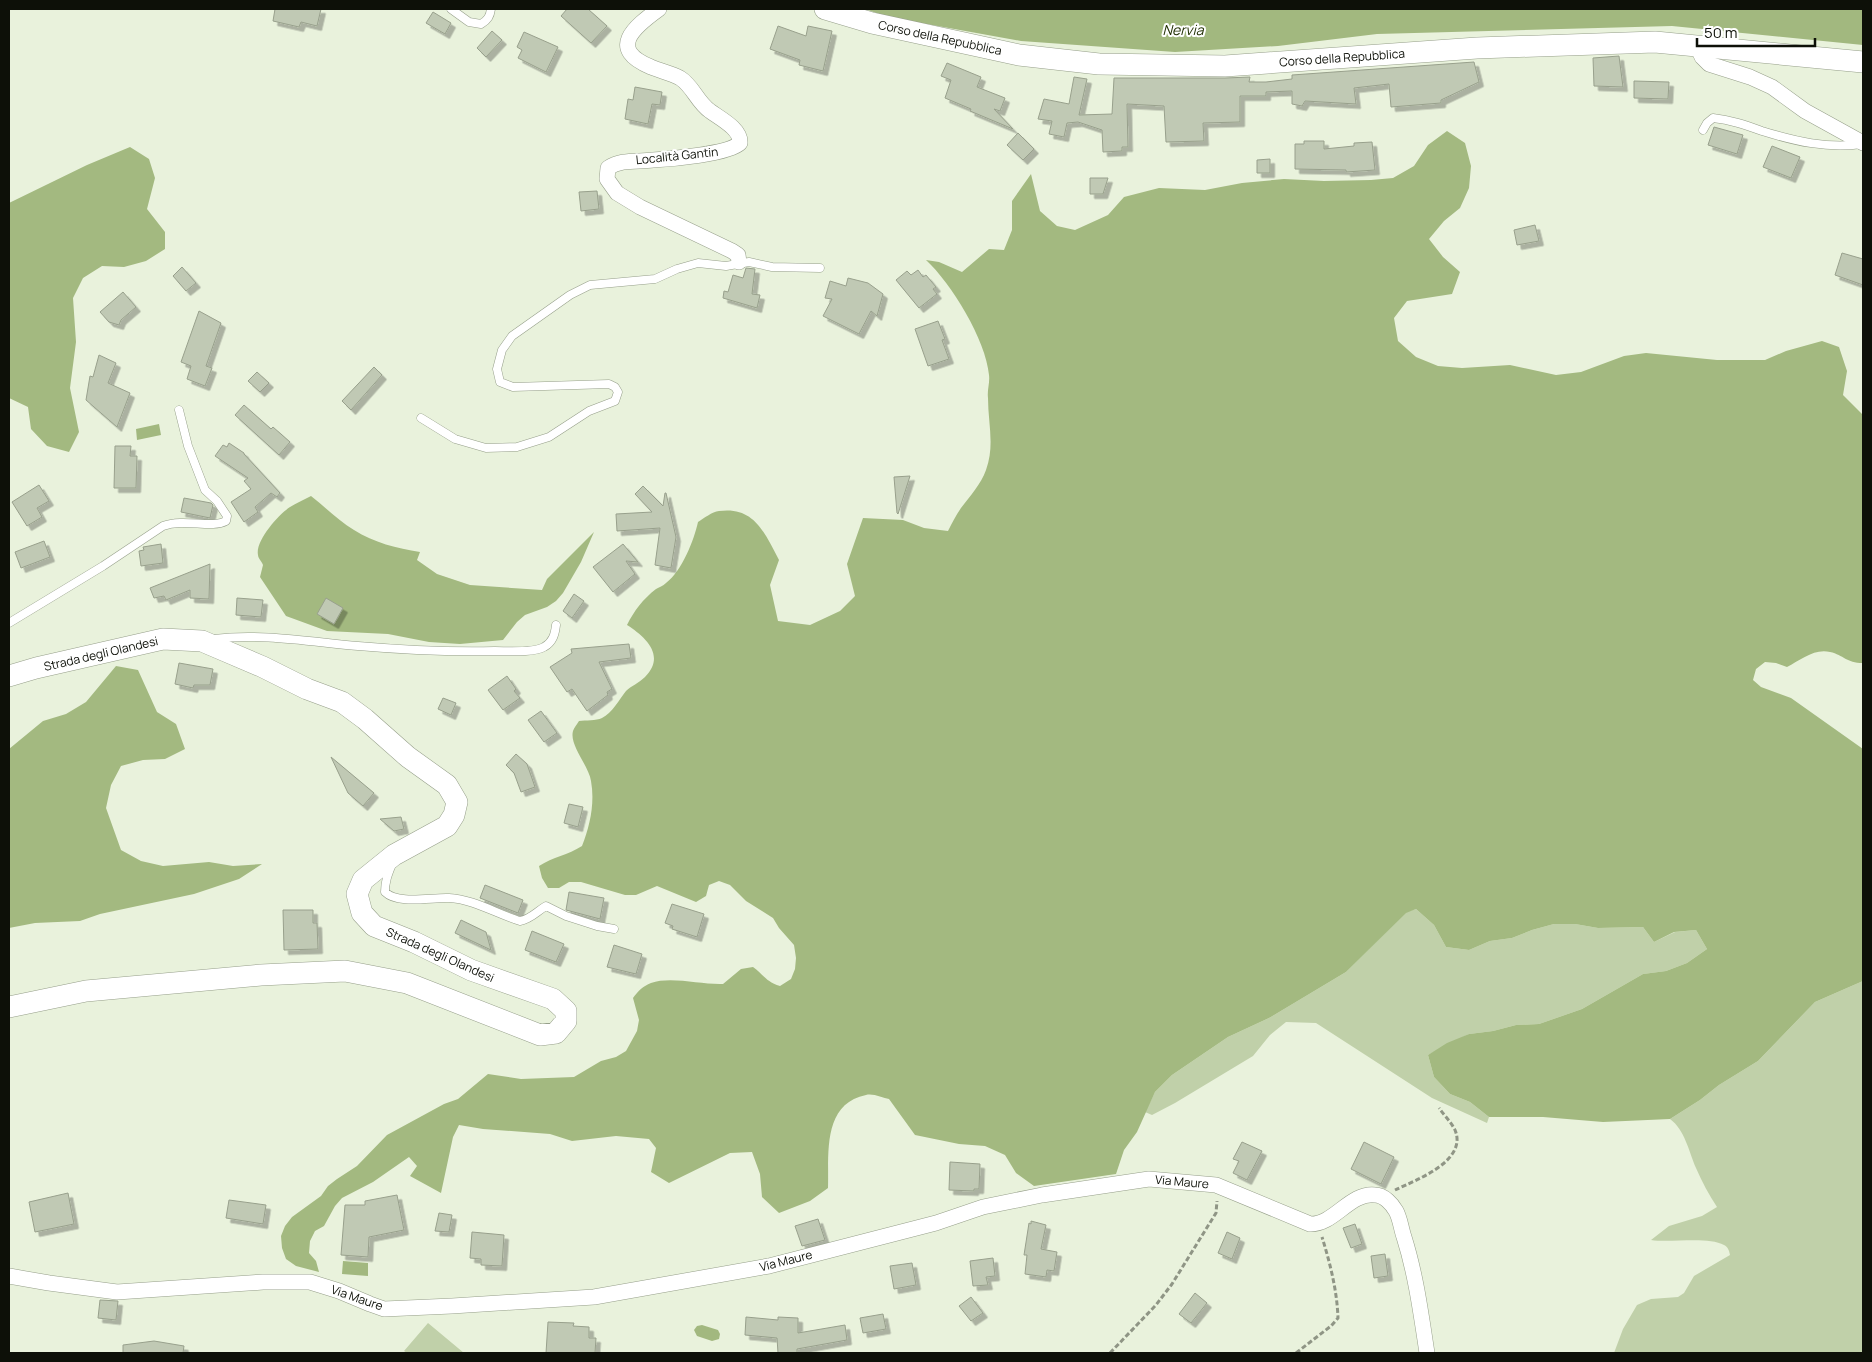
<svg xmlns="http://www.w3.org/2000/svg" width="1872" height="1362" viewBox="0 0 1872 1362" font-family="Manrope,sans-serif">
	<defs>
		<filter id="shadow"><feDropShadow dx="4.5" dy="4.5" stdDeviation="0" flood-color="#0004"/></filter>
	</defs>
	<rect width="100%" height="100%" fill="#e9f2dc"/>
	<path fill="#c0d0a9" d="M1416,909L1434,925L1446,947L1469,950L1490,941L1512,938L1532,930L1554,924H1575L1598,928L1643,927L1654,942L1675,932L1696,930L1707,949L1687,963L1666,971L1643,974L1582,1009L1539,1024L1516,1025L1493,1031L1469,1034L1428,1055L1434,1077L1450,1094L1470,1102L1489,1117L1487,1123L1432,1098L1316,1023L1286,1022L1270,1035L1253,1056L1175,1103L1152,1115L1145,1112L1155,1092L1172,1075L1228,1037L1269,1018L1346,972L1406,912Z
		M1863,981V1353H1614L1623,1329L1637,1305L1651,1299L1678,1297L1684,1293L1694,1276L1730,1255C1729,1250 1728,1247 1724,1245C1708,1236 1671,1243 1651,1240L1669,1226L1702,1216L1717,1207C1709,1195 1702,1182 1696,1168C1689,1152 1685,1130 1670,1119L1700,1100L1719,1085L1758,1061L1815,1002Z
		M428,1323L464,1353H407L404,1351Z"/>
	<path fill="#a3b980" d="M1447,131L1465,143L1471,166L1469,188L1460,208L1444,221L1429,239L1443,257L1460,272L1452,294L1407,301L1394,318L1398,341L1416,357L1438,366L1462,368L1510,365L1556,375L1581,372L1624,356L1646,353L1717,360H1765L1786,351L1822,341L1839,347L1847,371L1843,395L1863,415V663C1846,663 1844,655 1830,652C1815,648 1800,660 1787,667L1776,663L1765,662L1756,669L1753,680L1761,687L1791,698L1863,749V981L1815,1002L1758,1061L1719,1085L1700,1100L1670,1119L1603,1122L1543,1117H1489L1470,1102L1450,1094L1434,1077L1428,1055L1447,1043L1469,1034L1493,1031L1516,1025L1539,1024L1582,1009L1643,974L1666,971L1687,963L1707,949L1696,930L1674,932L1654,942L1643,927L1598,928L1575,924H1554L1532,930L1512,938L1490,941L1469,950L1446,947L1434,925L1416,909L1406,913L1346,972L1269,1018L1228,1037L1172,1075L1155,1092L1137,1132L1124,1150L1116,1174L1034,1186L1016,1173L1005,1155L985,1146L959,1144L915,1135L889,1099C883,1098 873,1093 866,1095C822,1104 829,1154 828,1188L810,1201L779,1213L762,1197L760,1174L752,1152L730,1153L669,1183L651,1172L656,1148L649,1139L616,1136L572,1141L550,1134L483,1129L459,1125L453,1137L441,1193L410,1176L417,1166L409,1157L373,1182L342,1198L335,1206L324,1226L315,1231L310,1241L309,1253L316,1261L319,1272L296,1266L286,1259L282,1248L281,1236L285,1226L292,1217L321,1196L328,1186L337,1179L357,1166L387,1135L444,1104L458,1099L488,1074L521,1079L574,1077L601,1061L616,1057L626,1051L637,1031L639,1020L633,998C638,991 643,986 651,983C671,976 702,985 723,984L741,969L753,967C764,975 766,982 780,986L791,979L795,969L796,958L794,945L779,928L773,918L746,901L730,885L719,881L709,885L706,896L696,902L657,886L636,895H625L581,882H569L559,888H548L542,878L539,866C553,857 568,855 582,846C590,826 595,803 591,781C589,766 569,745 573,731C574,728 577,724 579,721C586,720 596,721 602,718C612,713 619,700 626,691C631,686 639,683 645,677C666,656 646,637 627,625C634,611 643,599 656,589C659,587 663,586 666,583C682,571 694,540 698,522C704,518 712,512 719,511C755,506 765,534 779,560L770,585L778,621L810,625L840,611L855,596L847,564L863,518L903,520L924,528L948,531C952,523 956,515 961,508C970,496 981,484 986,470C995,445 988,423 988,398C987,390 990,383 989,375C986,340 951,283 926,260L939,262L962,272L989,249L1004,250L1012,230V201L1031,174L1040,211L1057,226L1075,230L1108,215L1124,197L1159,188L1205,190L1242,183L1284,179L1324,181L1371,180L1393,178L1414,166L1428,145Z
		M130,147L149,159L155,178L147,209L165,232V249L146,261L124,267L102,266L83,278L73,298L76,342L70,388L79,432L69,452L47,446L31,429L28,407L9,398V203L87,165Z
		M311,496C325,507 339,521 354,530C374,543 397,548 420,552L417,560L437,574L470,585L542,590L547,579L594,532L581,562L563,593L556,601L547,607L525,615L517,622L503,640L460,644L429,642L388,634L327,631L286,616L260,577L263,565C262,562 258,558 258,555C255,541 279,514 290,507C296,503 304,500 311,496Z
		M116,666L138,670L157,712L176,724L185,749L165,759L143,760L121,766L111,785L106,808L121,850L141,861L163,866L209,862L233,866L262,864L239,879L194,894L100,914L80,921L35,923L9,928V749L43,721L66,714L86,702Z"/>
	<path fill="#a2b87f" d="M865,9H1863V45L1672,26L1377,34L1278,46L1175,52L1021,41L888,17Z
		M159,424L161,435L137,440L136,429Z
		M343,1261L368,1263V1276L342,1274Z
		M702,1325L718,1330L720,1334L719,1339L712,1341L697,1336L694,1330L697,1326Z"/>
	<path fill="#c0c9b4" stroke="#98a08c" filter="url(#shadow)" d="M275,9H321L317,26L301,22L299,27L273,21Z
		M567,9H588L607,26L591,43L561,16Z
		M433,12L451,23L445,34L426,23Z
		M778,26L806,36L808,26L832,31L823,71L799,65L800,60L770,49Z
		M492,31L502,40L486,57L477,48Z
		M524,32L558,47L546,72L518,58L522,50L517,47Z
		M1619,56L1623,87L1594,86L1593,58Z
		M1474,62L1479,82L1441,100V103L1391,107L1389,84L1354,88L1356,104L1305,101L1302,106L1292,104V91L1266,92V96H1240V122L1203,123L1204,141L1166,142L1164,106L1127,104L1128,147H1122V151L1103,152L1102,130L1078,122L1067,123L1064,137L1049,134L1052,121L1038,119L1044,99L1069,104L1074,77L1087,79L1079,115L1112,114L1114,78H1225L1250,77L1249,82H1266L1292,79V75Z
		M947,63L981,77L977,87L1005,98L1000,111L994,109L1013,129L970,111L971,109L945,98L951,80L941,76Z
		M1634,81L1669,82L1668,99L1634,98Z
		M635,87L662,92L660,105L652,104L648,124L625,119L628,99L633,100Z
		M1714,127L1743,135L1737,154L1708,145Z
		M1018,133L1034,149L1023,160L1007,145Z
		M1304,141H1324V149L1354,146V143L1372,142L1375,170L1346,172V170L1295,169V144H1304Z
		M1772,146L1800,157L1791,178L1763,167Z
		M1270,159V173H1257V160Z
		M1090,178H1108L1103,194H1090Z
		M597,191L599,209L581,211L579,192Z
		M1535,225L1539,241L1517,245L1514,230Z
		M1842,253L1863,259V285L1835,275Z
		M182,267L196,283L186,291L173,276Z
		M746,268L755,269L752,294L760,295L757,308L723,298L724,291L728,292L733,275L743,278Z
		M918,270L923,277L926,275L936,287L933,289L937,294L919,308L896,280L907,271L911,275Z
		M848,278L868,283L883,294L877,316L871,311L859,334L823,316L832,299L825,298L830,281L846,286Z
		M123,292L136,307L121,320L119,325L109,322L100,312Z
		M199,311L221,323L206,366L212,368L205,386L187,379L191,366L181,362Z
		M938,321L945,339L942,340L949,359L928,366L915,329Z
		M99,355L116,363L108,383L130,393L117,427L86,400L90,376L93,377Z
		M374,367L382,375L351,410L342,401Z
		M257,372L269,383L260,392L248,381Z
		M244,405L271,429L273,427L290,442L279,455L235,415Z
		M229,443L244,453V454L280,493L277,497L271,493L255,507L258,512L244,522L231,502L251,489L244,481L248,478L215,456L223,445L227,447Z
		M115,446H131L130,456H137L136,488H114Z
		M910,476L898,514L897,513L894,477Z
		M39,485L49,501L37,508L42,517L27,526L12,502Z
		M643,486L663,506L665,493H666L676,537L671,568L655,565L660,528L617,531L616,514L652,512L635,494Z
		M184,498L211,503L213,505L210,518L181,512Z
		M44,541L50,557L21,568L15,552Z
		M161,544L163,563L141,566L139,551L144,550L143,547Z
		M623,544L638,562L626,561L635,574L613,592L593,567Z
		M210,564L209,599L190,598V590L166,600L164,596L154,598L150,588Z
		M574,594L584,601L572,618L563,611Z
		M237,598L263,600L261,617L236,615Z
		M326,598L343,608L334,624L317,614Z
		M629,644L631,658L599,662L612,689L607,692L608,695L587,711L572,689L567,692L550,667L572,653L571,649Z
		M179,663L213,669L210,685H194L193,688L175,684Z
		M507,676L516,689L514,691L520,698L503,710L488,690Z
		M443,698L456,703L451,715L438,709Z
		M541,711L557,733L544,742L528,720Z
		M516,754L527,764L535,787L521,792L514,773L506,765Z
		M331,757L374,793L363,806L348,793Z
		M569,804L583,807L578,827L564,823Z
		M401,817L404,829L394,831L380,819Z
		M485,885L523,900L518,913L480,898Z
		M569,892L604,898L600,919L566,910Z
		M672,904L704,914L697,937L672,929L673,926L665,923Z
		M283,910H313V923H317L318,949L284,950Z
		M461,920L486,932L491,950L455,933Z
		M532,931L564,944L556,962L525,950Z
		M614,945L642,954L636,974L607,967Z
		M1242,1142L1262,1151L1247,1180L1233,1173L1239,1161L1233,1159Z
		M1364,1142L1394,1157L1381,1184L1351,1169Z
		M950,1162L980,1164L979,1189H974V1191L949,1190Z
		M68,1193L74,1224L35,1232L29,1202Z
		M397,1195L404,1230L369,1237L368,1257L341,1255L345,1205H365V1201Z
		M229,1200L266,1205L263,1224L226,1218Z
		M439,1213L452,1215L449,1232L435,1231Z
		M818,1219L825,1240L802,1246L795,1226Z
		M1031,1221L1046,1225L1041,1249L1057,1252L1054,1271L1047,1270L1046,1277L1025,1274L1027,1255H1024L1029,1223L1031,1224Z
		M1355,1224L1362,1244L1351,1248L1343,1228Z
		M472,1232L504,1235L502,1266L481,1265V1259L470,1258Z
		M1227,1232L1240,1238L1232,1259L1218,1253Z
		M1385,1254L1388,1276L1374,1278L1371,1256Z
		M993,1258L995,1276L986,1277L988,1285L973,1286L970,1261Z
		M912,1263L916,1285L894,1289L890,1266Z
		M1195,1293L1207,1303L1191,1323L1179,1314Z
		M971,1297L983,1313L971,1321L959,1306Z
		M100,1300L118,1301L116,1320L98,1318Z
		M883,1314L886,1329L863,1333L860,1318Z
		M746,1317L778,1320V1317L798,1318V1333L845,1325L847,1340L797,1349V1353H778L777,1338L745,1335Z
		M548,1322L574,1323L573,1326L589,1327V1338H596L595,1353H546Z
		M154,1341L184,1346L183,1353H123V1345Z"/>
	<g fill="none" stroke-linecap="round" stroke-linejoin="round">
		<g stroke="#969f8a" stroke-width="9">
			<path id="service" d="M451,9L469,22L481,24C488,20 490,16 491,9
				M1703,130L1707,123L1713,118C1731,120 1745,125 1762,131C1794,141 1828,149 1861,144
				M421,418L455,439L486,448L517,447L549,437L589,411L615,401L618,392L615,387L609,384L513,387L500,382L497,369L502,350L512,336L570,295L590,285L655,279L677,269L698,263L726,266L749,262L772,267L820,268
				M9,623L103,566L163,526C185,518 211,529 226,521L227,516L217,501L205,490L188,446L179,410
				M214,639C261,633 311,642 358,646C404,650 450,652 495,651C508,651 534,653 544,647C553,642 555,634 556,625
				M392,864C388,874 385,881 385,892C398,905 432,897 449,898C473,899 497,914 520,921C531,919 536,912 546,906L566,916L597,926L614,929"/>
		</g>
		<g stroke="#969f8a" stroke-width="16">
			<path id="minor" d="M659,9C634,27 607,49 651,67C660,71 671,73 680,78C693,86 697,102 710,111C721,119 741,129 740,143C729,154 671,159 653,160C637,162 621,159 608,168L607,179L617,193L640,207L732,251L738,255L739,262
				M1696,44L1702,57L1709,64L1750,77L1772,87L1805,111L1863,143
				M9,1276L49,1283L117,1292L263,1282H310L339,1291L370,1304L384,1309L452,1306L594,1297L769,1266L936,1223L983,1207L1042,1195L1149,1179L1216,1185L1310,1224C1334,1225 1350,1192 1375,1195C1384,1195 1392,1204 1396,1211C1400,1218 1401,1228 1404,1237C1416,1275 1421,1314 1427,1353"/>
		</g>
		<g stroke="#969f8a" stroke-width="22">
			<path id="secondary" d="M825,9L872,23L1019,55L1099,64L1225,66L1477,48L1655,42L1863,62
				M9,676L36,668L163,639L202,641L263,667L307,689L342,702L365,719L408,757L447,785L457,802L454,815L447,826L394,855L363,880L357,894L362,913L374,926L414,942L471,970L553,999L566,1011V1021L556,1033L540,1035L407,983L345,971L261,975L86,991L9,1007"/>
		</g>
		<path stroke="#8f9585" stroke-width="3" stroke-dasharray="5 2.5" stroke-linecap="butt" d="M1395,1190C1416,1180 1468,1161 1455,1130C1451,1122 1444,1115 1439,1108
			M1110,1353L1156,1305L1172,1284L1216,1213L1217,1201
			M1296,1353L1331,1326L1338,1318C1337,1290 1330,1263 1322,1237"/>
		<use href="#service" stroke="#fff" stroke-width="8"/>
		<use href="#minor" stroke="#fff" stroke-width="15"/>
		<use href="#secondary" stroke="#fff" stroke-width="21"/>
	</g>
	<g text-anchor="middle" stroke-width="4" stroke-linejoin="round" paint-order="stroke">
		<g font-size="12" fill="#0d1008" stroke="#fff">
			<text transform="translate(940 38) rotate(12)" y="4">Corso della Repubblica</text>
			<text transform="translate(1342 58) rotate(-4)" y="4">Corso della Repubblica</text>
			<text transform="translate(677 156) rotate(-6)" y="4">Località Gantin</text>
			<text transform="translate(101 654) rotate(-13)" y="4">Strada degli Olandesi</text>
			<text transform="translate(440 955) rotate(24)" y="4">Strada degli Olandesi</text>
			<text transform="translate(1182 1182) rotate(5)" y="4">Via Maure</text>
			<text transform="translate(786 1261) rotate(-14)" y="4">Via Maure</text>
			<text transform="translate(357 1298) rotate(19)" y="4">Via Maure</text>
		</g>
		<g font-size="14" font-style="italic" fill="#233105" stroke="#fff">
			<text x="1183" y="35">Nervia</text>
		</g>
	</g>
	<rect width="1872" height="1362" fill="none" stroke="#0d1008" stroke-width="20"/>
	<path d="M1697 38v8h118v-8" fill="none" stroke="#0d1008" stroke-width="2.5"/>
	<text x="1704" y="38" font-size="15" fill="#0d1008" stroke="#ffffff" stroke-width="4" paint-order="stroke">50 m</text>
</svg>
